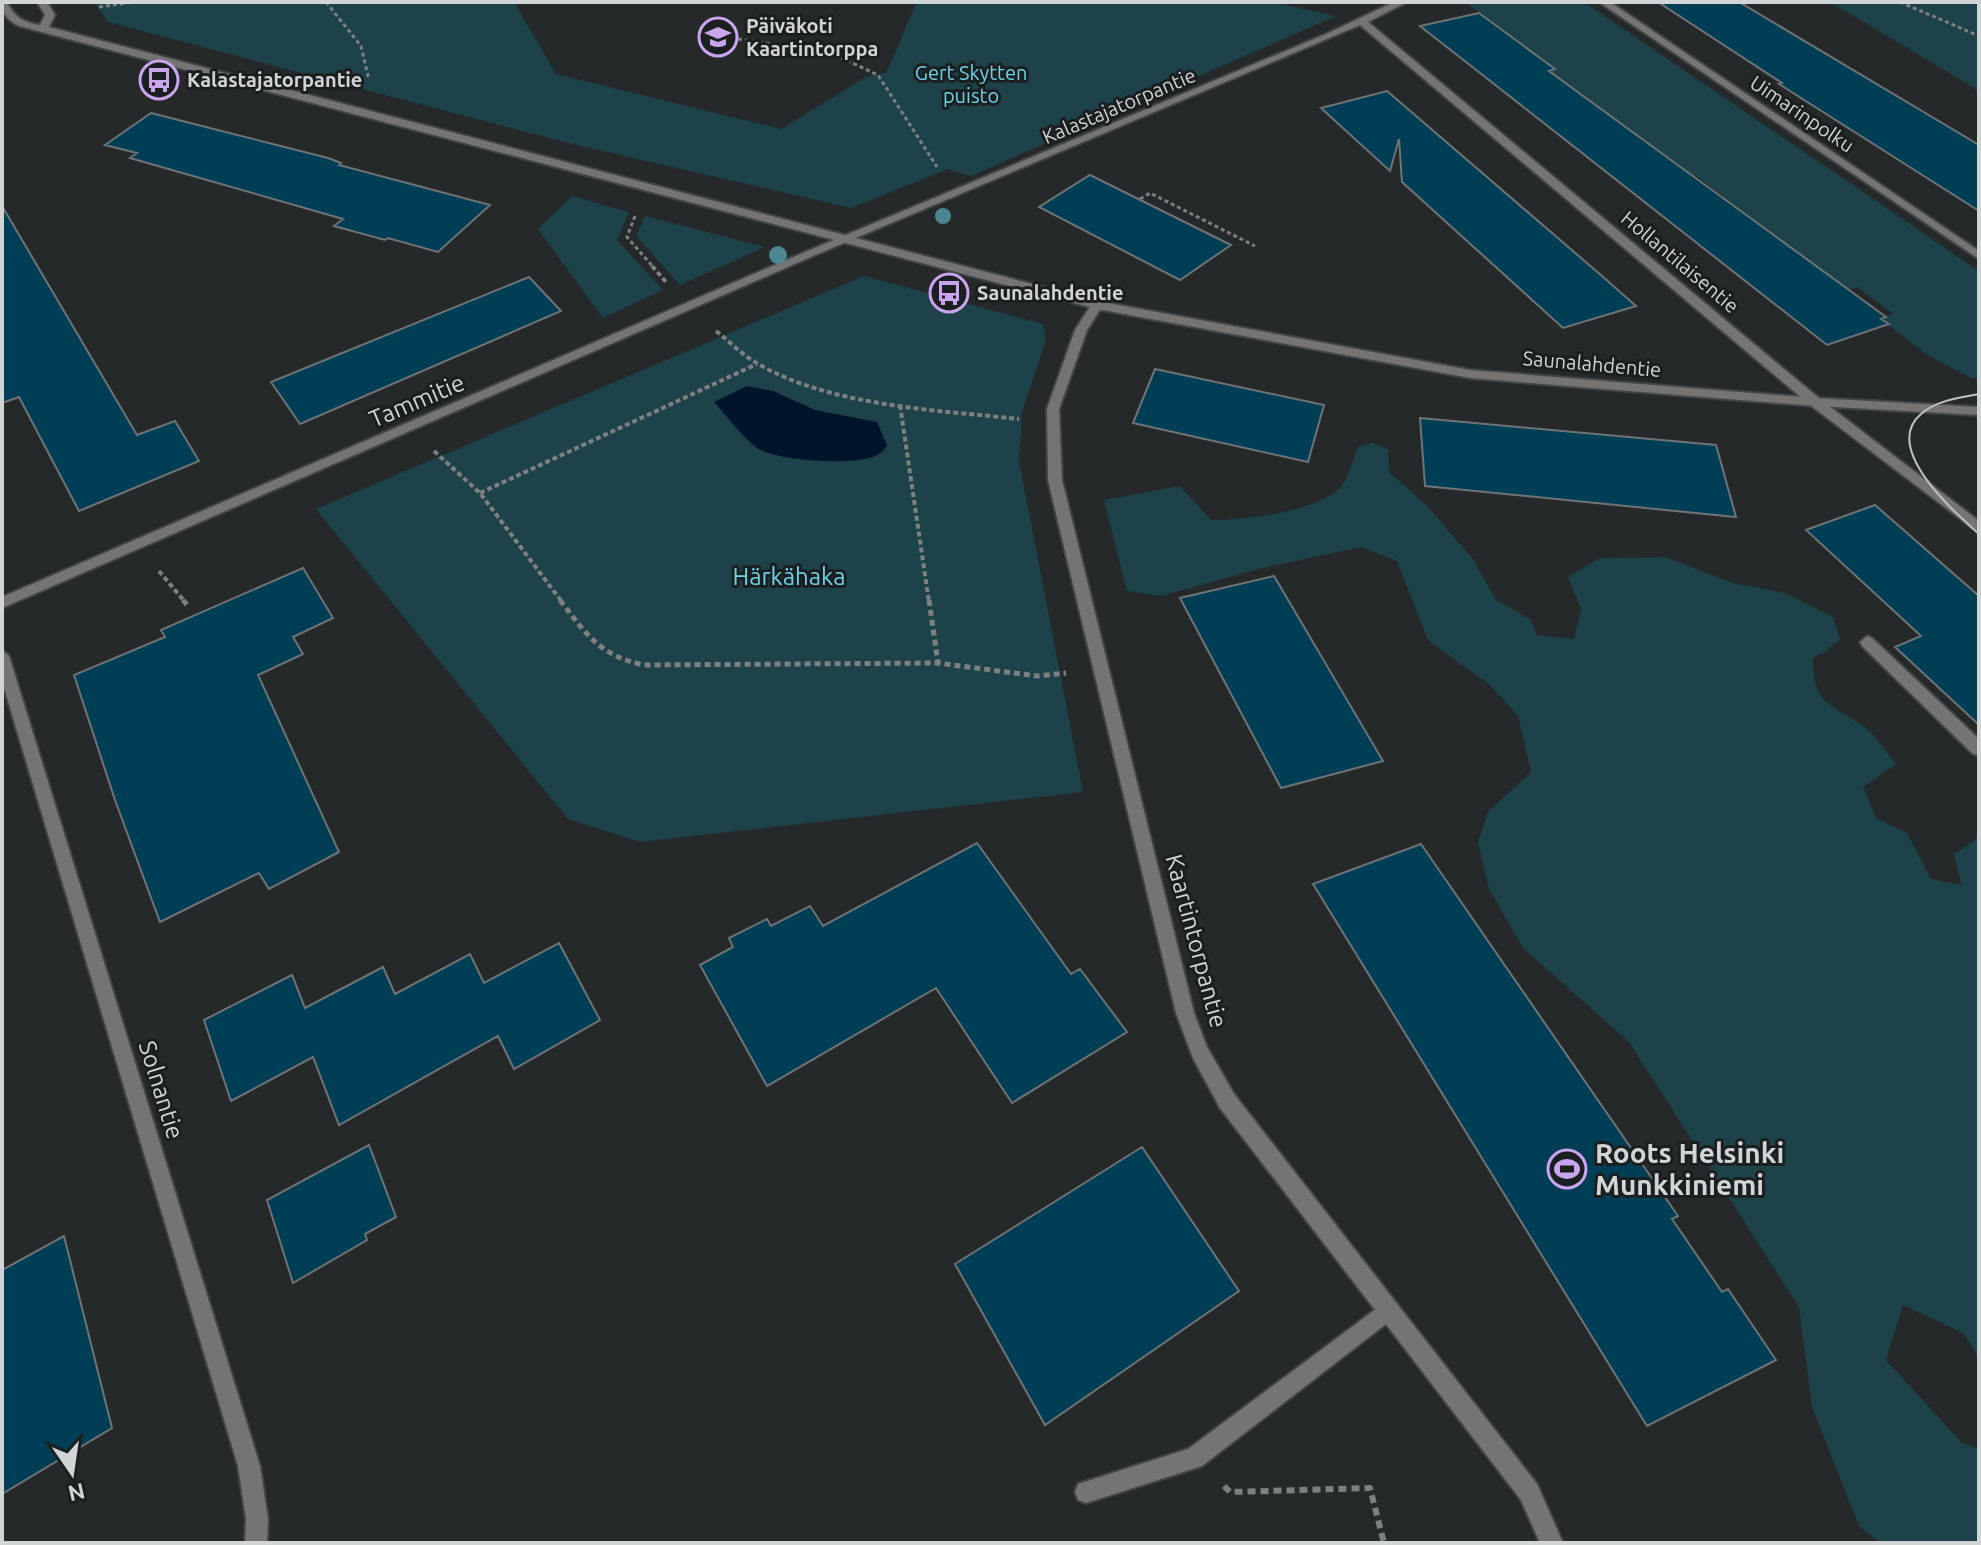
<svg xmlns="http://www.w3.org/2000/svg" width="1981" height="1545" viewBox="0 0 1981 1545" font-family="Ubuntu,sans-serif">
	<rect width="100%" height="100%" fill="#25292a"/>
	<path fill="#1d4249" d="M95,2H514L556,74L781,129L866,77L886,73L917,2H1272L1336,16L971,176L948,169L851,208L568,143L108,22Z
		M1465,2H1584L1979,271V379L1971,378L1926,354L1881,319L1893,314L1857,287L1845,291L1776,236L1719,198L1723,196L1696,176H1691L1549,71L1555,69Z
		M1830,2H1979V91L1961,80Z
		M572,196L629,212L617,240L663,290L603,318L538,229Z
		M645,216L765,247L680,285L636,236Z
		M864,276L1043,324L1046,340L1022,412L1019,461L1083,792L640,842L568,819L316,509Z
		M1372,443L1388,449L1389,472L1426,505L1473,559L1496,600L1530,619L1537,635L1574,639L1581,609L1568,577L1600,558L1665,557L1733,583L1785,593L1833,617L1840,639L1826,651L1813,658C1813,708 1832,702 1867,729C1878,738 1887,753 1896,764L1863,787L1876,818L1907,833L1931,879L1961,885L1954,854L1979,837V1358L1963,1333L1903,1305L1886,1360L1962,1443L1979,1449V1543H1880L1859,1526L1812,1407L1799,1307L1629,1042L1523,948L1489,889L1478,842L1488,812L1531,772L1518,716L1491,686L1428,640L1397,561L1361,547L1263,568L1161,596L1127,591L1104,500L1180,486L1211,520C1244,520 1316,512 1340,488C1348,480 1353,459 1358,447Z"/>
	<path fill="#00152c" d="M747,386L773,391L815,410L877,422L887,445C885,448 883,452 879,454C862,467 775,461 757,448C741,436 727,416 714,402Z"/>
	<path fill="#003e55" stroke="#6f7375" stroke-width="2" d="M1658,2H1739L1979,145V211L1779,84L1782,83Z
		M1479,13L1555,69L1549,71L1886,317L1881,319L1889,324L1827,345L1420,26Z
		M1387,91L1602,276L1636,306L1563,328L1402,182L1399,139L1390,171L1321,108Z
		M151,113L328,158L341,163L339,165L490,205L438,252L388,238L385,240L334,226L343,219L130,158L137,153L105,145Z
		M1090,175L1231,245L1180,280L1039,207Z
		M2,206L137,435L175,421L199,461L79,511L19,397L2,403Z
		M529,277L561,311L300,424L271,382Z
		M1155,369L1324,405L1308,462L1133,423Z
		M1420,418L1716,445L1736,517L1425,486Z
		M1875,505L1979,596V725L1895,647L1921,636L1806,530Z
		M303,568L333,618L293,637L303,654L258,675L339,852L269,889L259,873L160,922L115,800L74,675L165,637L161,630Z
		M1274,576L1383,761L1281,788L1180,598Z
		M977,843L1071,974L1080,969L1127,1032L1012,1103L936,988L767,1086L700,965L733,947L729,938L767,919L771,926L810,906L823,926Z
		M1421,844L1678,1216L1672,1219L1722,1292L1728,1289L1776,1360L1647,1426L1313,884Z
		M559,943L600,1020L514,1069L498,1036L339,1125L313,1057L231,1101L204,1020L292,975L305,1008L383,967L395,994L470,954L484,983Z
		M369,1145L396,1217L365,1234L367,1240L293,1283L267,1200Z
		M1142,1147L1239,1291L1045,1425L955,1264Z
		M64,1236L112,1428L2,1494V1270Z"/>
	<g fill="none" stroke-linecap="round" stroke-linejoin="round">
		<g stroke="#414545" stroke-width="4">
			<path id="service" d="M1867,636L1872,638L1979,739V755L1973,754L1862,646L1860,642Z
				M1388,1300L1395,1303L1398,1310L1395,1317L1202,1466L1086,1503L1078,1500L1075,1492L1078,1484L1188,1449Z"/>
		</g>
		<g stroke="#414545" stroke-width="4">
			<path id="minor" d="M1394,2H1407L1368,22L1820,399L1979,521V533L1810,405L1360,25L813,256L2,608V597L805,252L1326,34Z
				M1599,2H1610L1979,251V259Z
				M1097,301L1103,305L1087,330L1059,409L1062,480L1194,1013L1207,1047L1234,1094L1537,1484L1563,1543H1540L1521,1500L1220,1108L1193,1058L1176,1013L1048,480L1047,409L1075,330L1093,302Z
				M2,650L9,656L260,1466L268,1519L267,1543H245L246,1519L238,1466L2,681Z"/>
		</g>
		<g stroke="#414545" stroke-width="4">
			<path id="tertiary" d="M2,2H7C15,18 23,22 40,25L45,15L37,2H47L55,15L49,27L1097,301L1470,370L1815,398L1979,407V415L1815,406L1470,378L1097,309L19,26C8,21 2,14 2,2Z"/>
		</g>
		<path stroke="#7d8081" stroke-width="3" stroke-dasharray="4 3" stroke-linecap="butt" d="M326,2L361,46L369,80
			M1900,2L1979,36
			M99,7L134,2
			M717,36L829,52L878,75L937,167
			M1140,199L1150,193L1255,246
			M635,216L627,237L654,268"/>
		<path stroke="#7d8081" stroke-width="4" stroke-dasharray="5 3" stroke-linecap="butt" d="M652,266L666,282
			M716,331C729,341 740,353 755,362C827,406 936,410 1019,419
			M900,405L929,602
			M434,451L480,493L562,602
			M480,493L757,364
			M159,571L185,602"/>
		<path stroke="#7d8081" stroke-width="5" stroke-dasharray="6 4" stroke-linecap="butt" d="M183,600L188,606
			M560,600C586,634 600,656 644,665L938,663L1037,676L1066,673
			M929,600L938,663"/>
		<path stroke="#7d8081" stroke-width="6" stroke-dasharray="8 5" stroke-linecap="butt" d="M1224,1486L1230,1492L1370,1488L1384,1543"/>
		<use href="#service" fill="#737575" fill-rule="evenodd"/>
		<use href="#minor" fill="#737575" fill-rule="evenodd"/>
		<use href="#tertiary" fill="#737575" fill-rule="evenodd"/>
		<path stroke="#bec1c1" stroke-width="2" d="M1979,394C1959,398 1937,400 1921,414C1881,448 1955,513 1979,534"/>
	</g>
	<g fill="#4c8692">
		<circle cx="943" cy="216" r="8"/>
		<circle cx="778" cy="255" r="9"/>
	</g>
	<defs>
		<g id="school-ring" transform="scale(2)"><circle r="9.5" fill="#1c1f20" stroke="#c9a5ee" stroke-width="1.5"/><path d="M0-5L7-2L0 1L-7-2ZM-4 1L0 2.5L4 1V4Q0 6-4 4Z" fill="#c9a5ee"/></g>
		<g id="bus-ring" transform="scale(2)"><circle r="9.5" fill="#1c1f20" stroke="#c9a5ee" stroke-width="1.5"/><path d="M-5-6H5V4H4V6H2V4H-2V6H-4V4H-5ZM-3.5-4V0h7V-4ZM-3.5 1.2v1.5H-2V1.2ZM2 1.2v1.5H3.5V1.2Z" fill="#c9a5ee"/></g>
		<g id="stadium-ring" transform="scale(2)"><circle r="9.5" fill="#1c1f20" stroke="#c9a5ee" stroke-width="1.5"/><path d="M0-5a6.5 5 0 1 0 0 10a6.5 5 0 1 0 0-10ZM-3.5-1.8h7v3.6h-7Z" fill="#c9a5ee"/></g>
	</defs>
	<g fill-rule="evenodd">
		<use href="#school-ring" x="718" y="37"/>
		<use href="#bus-ring" x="159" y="80"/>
		<use href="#bus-ring" x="949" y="293"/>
		<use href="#stadium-ring" x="1567" y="1169"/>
	</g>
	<g text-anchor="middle" stroke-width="6" stroke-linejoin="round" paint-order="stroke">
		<g font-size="20" font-weight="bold" fill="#d2d5d5" stroke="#1c1f20" text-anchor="start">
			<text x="746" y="33">Päiväkoti<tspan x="746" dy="23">Kaartintorppa</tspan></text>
			<text x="187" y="87">Kalastajatorpantie</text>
			<text x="977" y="300">Saunalahdentie</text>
		</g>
		<g font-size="20" fill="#6cd3e7" stroke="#1c1f20">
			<text x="971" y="80">Gert Skytten<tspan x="971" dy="23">puisto</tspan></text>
		</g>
		<g font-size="20" fill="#d2d5d5" stroke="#1c1f20">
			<text transform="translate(1119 106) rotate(-23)" y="7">Kalastajatorpantie</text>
			<text transform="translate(1802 114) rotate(34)" y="7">Uimarinpolku</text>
			<text transform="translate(1680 262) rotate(40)" y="7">Hollantilaisentie</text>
			<text transform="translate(1592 364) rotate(5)" y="7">Saunalahdentie</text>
		</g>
		<g font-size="24" fill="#d2d5d5" stroke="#1c1f20">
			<text transform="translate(417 401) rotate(-23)" y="8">Tammitie</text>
			<text transform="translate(1196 941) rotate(75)" y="8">Kaartintorpantie</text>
			<text transform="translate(161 1090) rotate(73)" y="8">Solnantie</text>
		</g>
		<g font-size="24" fill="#6cd3e7" stroke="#1c1f20">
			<text x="789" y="585">Härkähaka</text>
		</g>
		<g font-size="28" font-weight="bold" fill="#d2d5d5" stroke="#1c1f20" text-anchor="start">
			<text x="1595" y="1163">Roots Helsinki<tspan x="1595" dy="32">Munkkiniemi</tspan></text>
		</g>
	</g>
	<rect width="1981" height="1545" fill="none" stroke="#d2d5d5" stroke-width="8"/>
	<g transform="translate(72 1473) rotate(167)" stroke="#1c1f20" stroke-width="6" paint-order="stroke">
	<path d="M0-6L14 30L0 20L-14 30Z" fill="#d2d5d5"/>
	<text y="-12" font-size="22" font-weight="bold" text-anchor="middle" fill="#d2d5d5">N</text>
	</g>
</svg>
